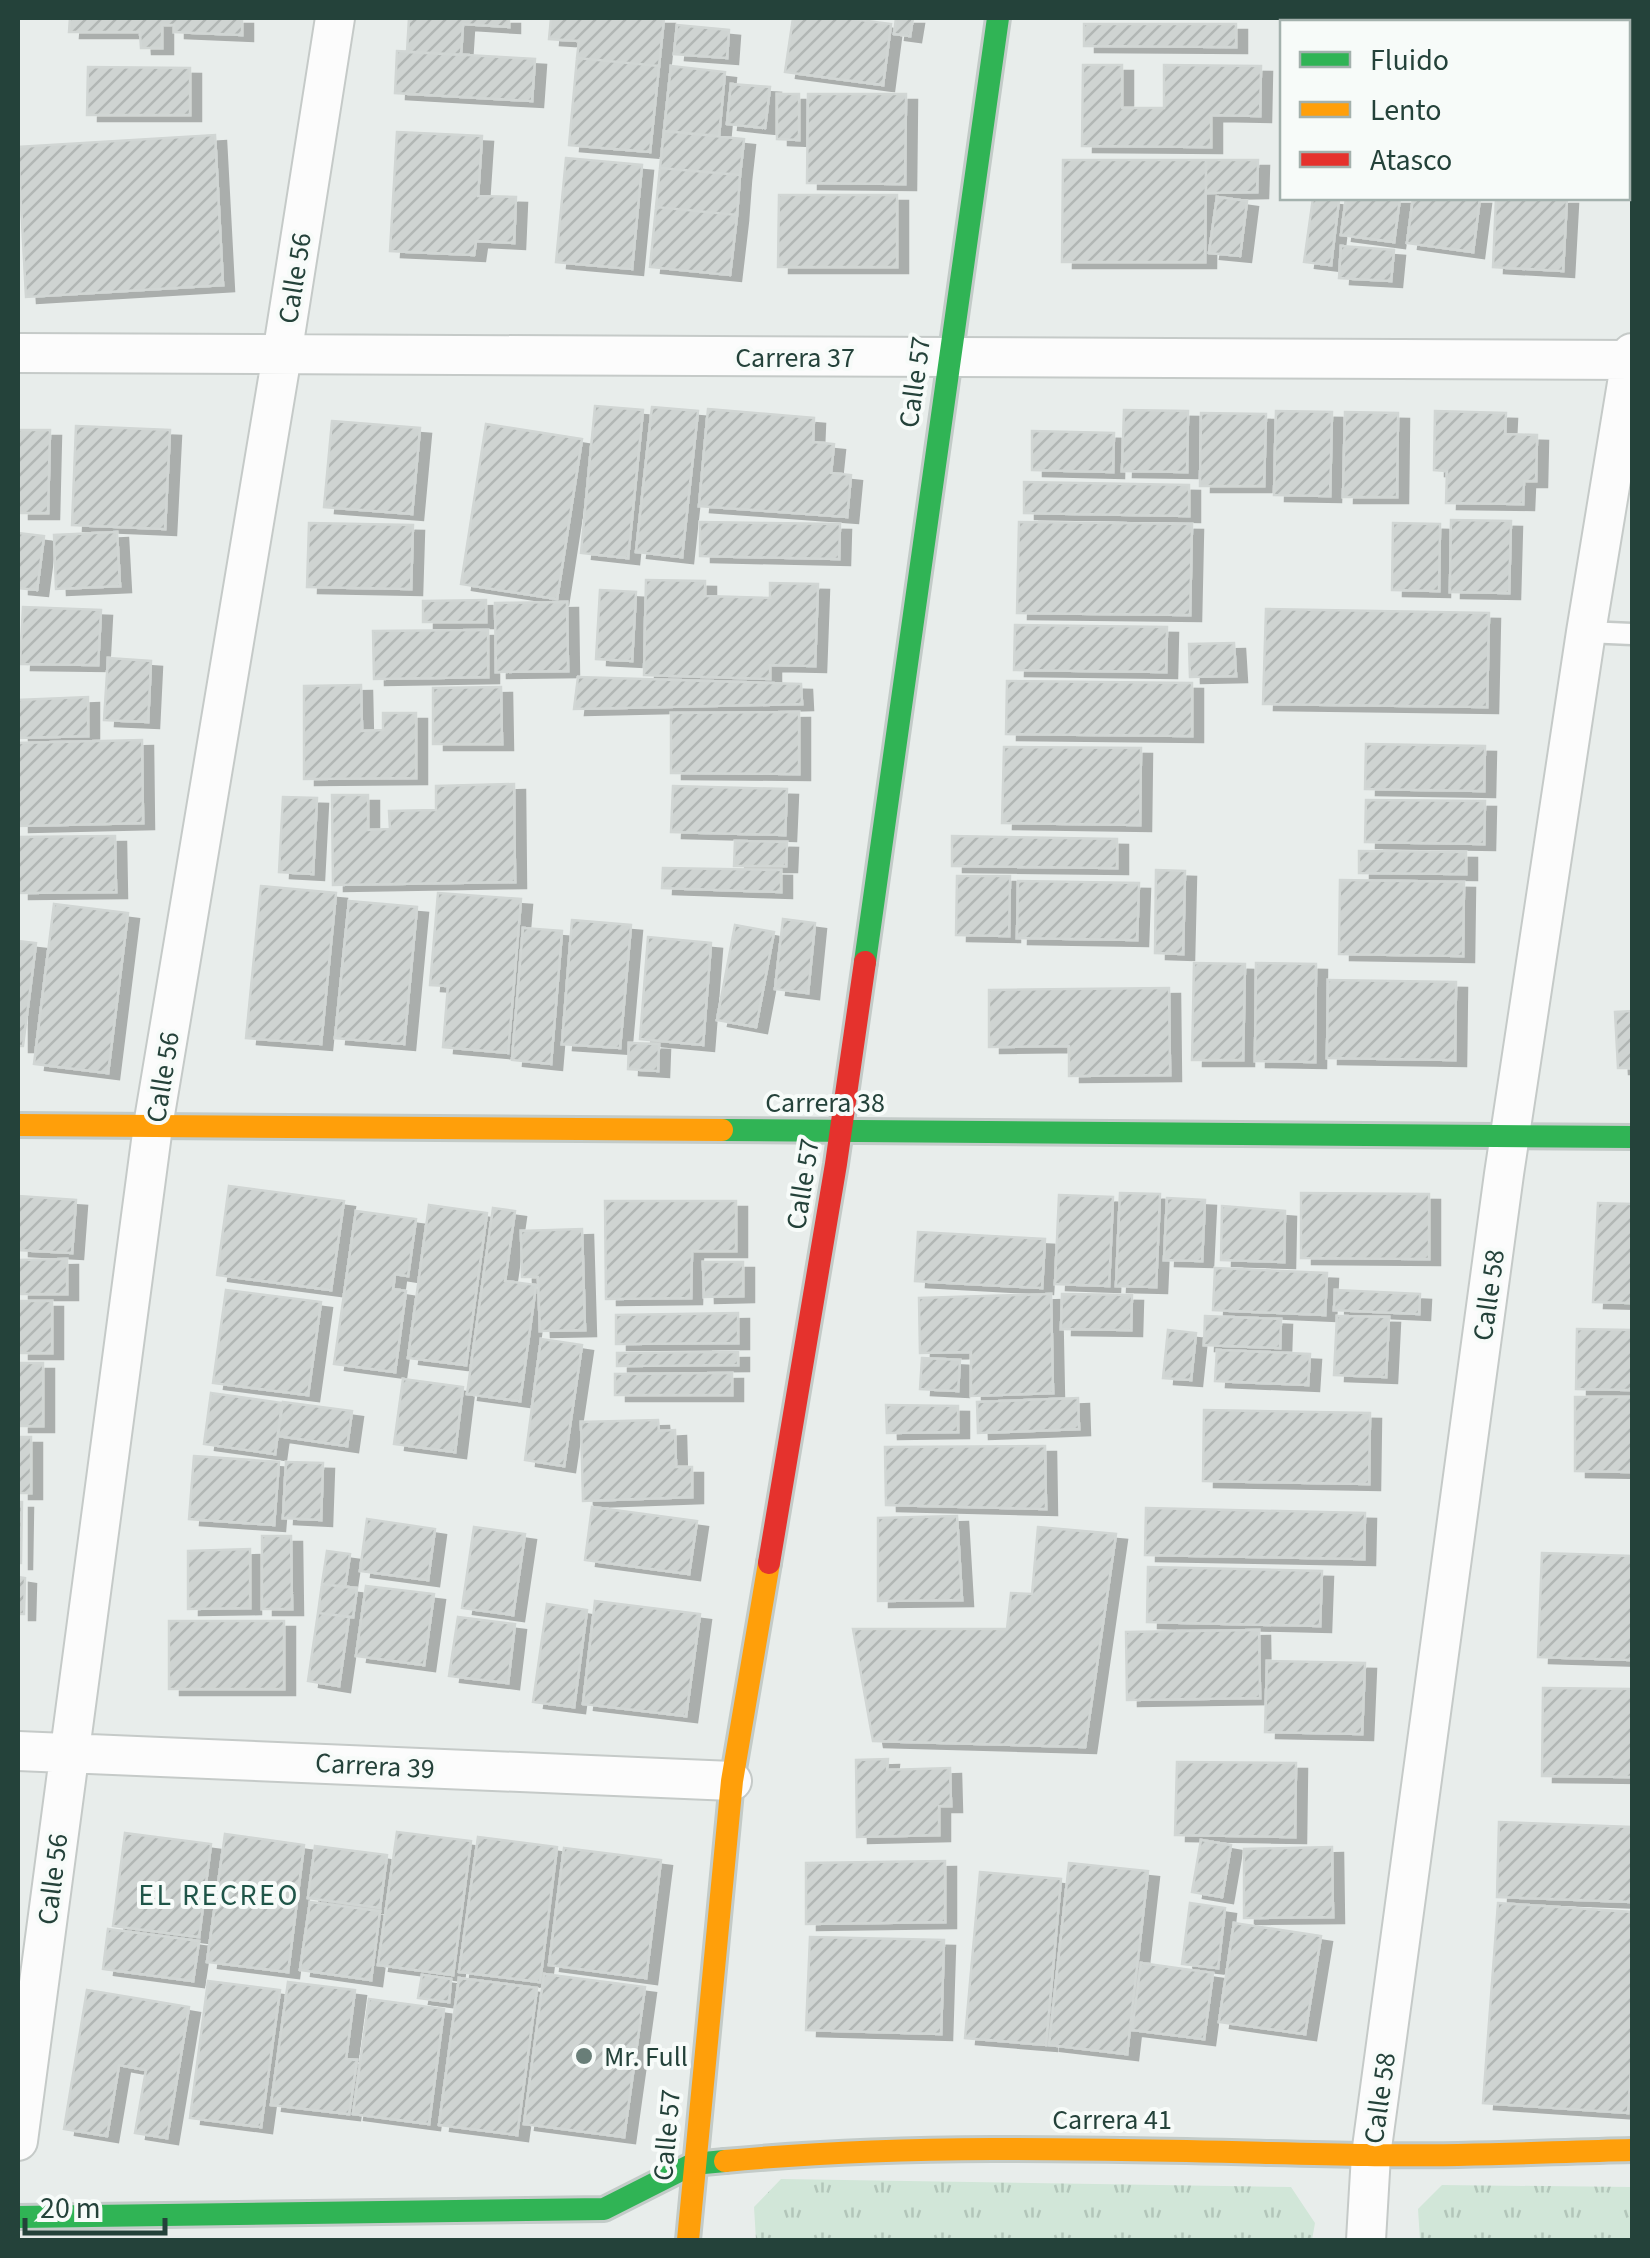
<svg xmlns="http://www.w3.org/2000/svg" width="1650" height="2258" viewBox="0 0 1650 2258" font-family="'Source Sans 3',sans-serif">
	<defs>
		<pattern id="park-tufts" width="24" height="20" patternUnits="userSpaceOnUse" patternTransform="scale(2.5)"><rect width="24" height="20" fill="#d1e6d8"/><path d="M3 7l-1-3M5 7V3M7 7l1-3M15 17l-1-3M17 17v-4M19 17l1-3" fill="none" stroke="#b3c6ba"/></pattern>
		<pattern id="building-hatch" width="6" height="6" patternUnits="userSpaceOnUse" patternTransform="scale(2.5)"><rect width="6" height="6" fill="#cfd4d2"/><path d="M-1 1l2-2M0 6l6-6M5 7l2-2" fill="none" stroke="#b2b7b5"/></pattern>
		<filter id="shadow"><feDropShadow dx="11" dy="6" stdDeviation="0" flood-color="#0004"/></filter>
	</defs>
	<rect width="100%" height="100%" fill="#e8edeb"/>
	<path fill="url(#park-tufts)" d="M781,2179L1291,2187L1315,2223L1312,2240H756L754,2207Z
		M1442,2185L1632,2187V2240H1420L1418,2209Z"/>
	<path fill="url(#building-hatch)" stroke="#d1d6d4" stroke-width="2.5" filter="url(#shadow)" d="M70,18H242V35L174,32V25H162V48H141L140,32H69Z
		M409,18H509V27L463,24L461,55L407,52Z
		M551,18H664L659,66L577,58L579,41L549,39Z
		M793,18H845L891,24L883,85L785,72Z
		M896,18H913L910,36L894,34Z
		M1287,18H1337V22H1287Z
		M1431,18H1594L1593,22H1461Z
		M1084,24H1236V47L1084,46Z
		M677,25L729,30L727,58L674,54Z
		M397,51L535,59L532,101L395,93Z
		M577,58L659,66L650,152L569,145Z
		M1083,65H1122V108H1164V65L1261,66L1260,116L1211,115V147L1082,146Z
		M671,66L725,72L719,136L664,131Z
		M88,67L190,68V115H87Z
		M731,84L770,87L765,128L727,124Z
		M777,94H799V140L777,139Z
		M808,94H906L905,184L807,183Z
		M664,131L744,139L740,175L660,168Z
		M397,132L482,136L478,196L516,197L514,243L476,241L474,255L390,251Z
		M215,135L223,285L26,297L18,147Z
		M566,158L642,165L632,269L556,262Z
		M1063,160H1206L1205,262H1062Z
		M1206,160H1258L1257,192L1206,193Z
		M660,168L740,175L737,215L656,207Z
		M779,195H897V267H778Z
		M1217,197L1247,201L1240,256L1209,253Z
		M1313,198L1339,200L1331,265L1304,262Z
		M1346,198H1400L1394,242L1341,235Z
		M1413,198H1480L1473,252L1407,243Z
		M1496,198H1567L1563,271L1493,267Z
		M656,207L737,215L730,275L650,267Z
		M1341,246L1394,250L1391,281L1339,278Z
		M595,406L643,410L628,558L581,553Z
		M652,407L698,411L682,557L636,552Z
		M708,409L814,418L813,442L834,444L831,473L851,475L847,517L699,506Z
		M1124,410L1188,411L1187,472L1122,471Z
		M1276,411L1332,412L1330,496L1274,495Z
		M1435,411L1506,413L1505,434L1537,435L1536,481H1524L1523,504L1446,503L1447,471L1434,470Z
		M1345,412L1398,413L1397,497H1343Z
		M1201,413L1266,414L1264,486H1200Z
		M332,421L420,428L412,514L324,507Z
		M486,424L582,439L557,599L461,584Z
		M76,426L170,430L165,529L72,525Z
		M18,430H50L48,513H18Z
		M1032,431L1114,433L1113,472L1032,470Z
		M1024,482L1189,485V516L1024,513Z
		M1451,520L1511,521L1509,593L1450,592Z
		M700,522L840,524L839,559L700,556Z
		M1019,522L1192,524L1190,615L1017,613Z
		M309,523L413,525L411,589L307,587Z
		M1393,523L1440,524L1439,591L1392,590Z
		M117,532L120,586L56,589L54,535Z
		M18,533L44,536L37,590L18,588Z
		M646,580L705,581V596L770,598V583L818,584L815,666L770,665V679L644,675Z
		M600,590L636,592L632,661L596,659Z
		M486,600V622H423V601Z
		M567,602L568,671L496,672L495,603Z
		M23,607L101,610L98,665L20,664Z
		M1266,609L1489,613L1487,707L1263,704Z
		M1015,625L1167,627L1166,672L1014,670Z
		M488,630V677L374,679L373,631Z
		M1234,643L1236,676L1190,677L1189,644Z
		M108,658L151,661L148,722L104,720Z
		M578,677L801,684L802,704L574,709Z
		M1007,681L1192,683V736L1006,734Z
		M361,685L362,731L383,730V713H416V778L304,779V686Z
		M501,687L502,744H433V688Z
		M88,697V736L18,738V700Z
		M799,712V774L671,773V713Z
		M142,740L143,823L18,826V743Z
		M1366,744L1485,746L1484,791L1365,789Z
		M1004,747L1141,748L1140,825L1002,823Z
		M514,784L515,882L333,885L332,795H368V830L390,829L389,811L436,810V786Z
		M673,786L787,789L785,835L671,832Z
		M283,797L317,798L313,874L279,872Z
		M1366,800L1485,801L1484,844L1365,842Z
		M115,836L116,892L18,893V837Z
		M952,836L1117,839V868L952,866Z
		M735,841L787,842L786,866H734Z
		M1359,851L1466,852V874L1359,873Z
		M663,868L781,870V892L662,888Z
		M1156,870L1185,871L1183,954L1155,953Z
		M957,876H1010L1009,936L956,935Z
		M1340,880L1464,882L1463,956L1339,954Z
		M1018,881L1139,883L1137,940L1017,938Z
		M261,886L336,893L321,1044L246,1038Z
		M438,893L521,899L508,1053L443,1047L448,986L430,985Z
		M349,901L417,907L404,1044L335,1038Z
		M54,904L128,913L108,1073L34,1064Z
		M783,919L815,923L808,993L775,989Z
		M572,920L631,925L620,1048L562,1044Z
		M735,925L774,932L756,1027L717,1020Z
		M523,928L562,931L551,1064L512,1060Z
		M648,937L711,943L703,1045L640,1039Z
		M18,941L36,943L23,1046H18Z
		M1194,963L1245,964L1243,1060H1192Z
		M1256,963L1316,964L1315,1062L1255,1061Z
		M1328,980L1456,982L1455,1060L1327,1058Z
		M1169,988L1170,1075L1069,1076V1046L989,1047V990Z
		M1632,1011V1068H1618L1615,1012Z
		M629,1043L659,1044L658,1071L628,1069Z
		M229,1186L344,1201L331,1290L217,1275Z
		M1120,1193L1160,1194L1156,1287L1116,1286Z
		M1301,1193L1429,1194V1259L1301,1258Z
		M1059,1195L1113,1197L1109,1286L1055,1284Z
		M18,1196L76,1200L72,1253L18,1250Z
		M1167,1198L1205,1200L1202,1261L1164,1260Z
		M605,1201H736V1251H692L691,1298L606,1299Z
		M1598,1203L1632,1204V1303L1593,1302Z
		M429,1205L487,1213L466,1365L408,1358Z
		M1222,1206L1285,1211L1284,1262L1221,1260Z
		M493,1208L515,1211L505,1281L536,1285L520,1401L467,1394Z
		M356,1211L416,1219L408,1276L395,1274L393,1289L406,1291L395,1372L334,1364Z
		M582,1229L585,1330L540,1331L538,1277H522L521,1231Z
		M918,1232L1045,1239L1042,1288L915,1281Z
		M67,1259V1294H18V1260Z
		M703,1262H743V1296L704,1297Z
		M1215,1268L1327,1273L1325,1315L1213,1310Z
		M226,1290L321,1302L308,1395L213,1383Z
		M1335,1290L1420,1294L1419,1314L1334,1310Z
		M1051,1294L1053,1393L971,1396V1352L920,1353L919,1298Z
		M1062,1294L1132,1295L1131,1330L1061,1329Z
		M18,1301H52V1353H18Z
		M738,1313V1343L616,1344V1315Z
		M1205,1316L1281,1319L1280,1348L1204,1345Z
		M1337,1316L1389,1317L1386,1377L1334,1375Z
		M1577,1329L1632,1330V1390L1576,1389Z
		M1168,1330L1196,1333L1191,1380L1163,1378Z
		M541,1339L582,1345L564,1466L525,1460Z
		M1217,1350L1310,1354L1308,1385L1215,1381Z
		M738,1352V1365L617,1366V1353Z
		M922,1358L960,1360L958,1391L920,1389Z
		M18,1363H43V1426H18Z
		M732,1373V1395H615V1374Z
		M403,1379L463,1387L455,1452L394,1444Z
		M211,1393L282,1403L275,1454L204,1444Z
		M1575,1397H1632V1472L1575,1471Z
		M1078,1398L1079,1429L978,1433L977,1402Z
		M283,1402L352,1411L347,1446L278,1436Z
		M886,1405L958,1406V1432L887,1433Z
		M1204,1410L1370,1413L1369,1484L1203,1481Z
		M658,1420L659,1431L675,1430L676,1467H692V1497L583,1501L581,1422Z
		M18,1437H31V1493H18Z
		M1045,1446L1046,1509L886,1505L885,1447Z
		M194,1456L279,1462L274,1525L189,1519Z
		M286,1462L323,1463L321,1520L283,1518Z
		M18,1502H22L21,1563H18Z
		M592,1507L697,1521L689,1574L585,1560Z
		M1146,1508L1365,1513L1364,1559L1145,1555Z
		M957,1516L962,1600L878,1601V1518Z
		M367,1519L435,1529L428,1580L360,1571Z
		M474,1527L525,1534L513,1615L462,1608Z
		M1038,1527L1116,1534L1085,1747L873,1741L853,1629H1007L1011,1593L1032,1594Z
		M262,1536H291L292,1609H262Z
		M250,1549V1608L188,1609V1551Z
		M327,1551L350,1554L345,1587L322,1584Z
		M1542,1553L1632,1556V1660L1538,1657Z
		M1148,1567L1322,1571L1320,1626L1147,1622Z
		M18,1577L25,1578L24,1614H18Z
		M322,1584L357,1588L353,1617L318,1613Z
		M366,1586L434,1594L424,1665L356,1656Z
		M595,1601L700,1614L686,1716L583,1704Z
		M547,1604L587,1610L574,1707L533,1702Z
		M318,1613L349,1617L339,1686L308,1681Z
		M458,1617L515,1624L508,1683L449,1676Z
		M169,1621H284V1689H169Z
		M1259,1630L1260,1698L1127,1700L1126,1632Z
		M1267,1661L1365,1663L1362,1734L1265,1732Z
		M1543,1688L1632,1689V1777L1542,1776Z
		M888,1759L887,1770L950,1768L951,1806H939V1835L857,1837L856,1760Z
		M1177,1762L1296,1763L1295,1837L1175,1835Z
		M1499,1822L1632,1827V1902L1497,1897Z
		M397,1832L471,1841L453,1975L378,1965Z
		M125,1833L211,1844L199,1937L113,1926Z
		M225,1834L304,1845L288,1972L207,1962Z
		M478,1837L557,1847L540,1982L459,1972Z
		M1201,1840L1231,1845L1222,1897L1192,1892Z
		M315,1846L387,1855L380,1908L308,1898Z
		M1332,1847L1333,1917L1244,1918V1849Z
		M564,1848L661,1860L646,1978L549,1965Z
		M945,1861V1922L806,1924V1863Z
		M1069,1863L1148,1871L1127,2054L1049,2045Z
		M980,1872L1061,1879L1046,2045L965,2038Z
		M310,1902L380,1911L371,1980L300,1970Z
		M1190,1903L1225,1908L1218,1968L1182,1964Z
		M1498,1903L1632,1912V2054L1628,2113L1483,2103Z
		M1234,1923L1321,1936L1305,2034L1219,2022Z
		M108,1929L199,1941L193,1981L103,1969Z
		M810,1937L944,1940L941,2034L806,2030Z
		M1141,1963L1213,1973L1204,2039L1132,2030Z
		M544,1974L645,1987L624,2137L524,2124Z
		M422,1975L451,1979L449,2002L418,1998Z
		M459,1978L537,1988L517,2135L439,2125Z
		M208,1981L280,1990L261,2127L190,2118Z
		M288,1982L355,1990L346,2059L357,2060L349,2114L271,2105Z
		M87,1990L189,2007L167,2138L135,2133L146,2070L119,2065L107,2136L64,2129Z
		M369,1999L444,2009L429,2124L353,2114Z"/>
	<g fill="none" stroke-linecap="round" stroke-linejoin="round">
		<g stroke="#c5cac8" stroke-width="25">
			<path id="lane" d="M1586,632L1632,634"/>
		</g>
		<g stroke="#c5cac8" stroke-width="42">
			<path id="street" d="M18,353L1632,360
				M18,1751L732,1781
				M18,2141L153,1126L282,355L335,18
				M1366,2240L1371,2155L1504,1174L1586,632L1632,353"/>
		</g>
		<g stroke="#c3cbc8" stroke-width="28">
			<path id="fast" d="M865,962L998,18
				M722,1130L1632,1137
				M18,2217L604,2209L693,2164L725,2161"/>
		</g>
		<g stroke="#c3cbc8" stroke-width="28">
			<path id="slow" d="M18,1125L722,1130
				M725,2161C938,2141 1153,2151 1367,2155C1455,2157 1544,2152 1632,2150
				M688,2240L732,1781L769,1563"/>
		</g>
		<g stroke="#c3cbc8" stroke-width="28">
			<path id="jam" d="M769,1563L836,1164L865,962"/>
		</g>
		<use href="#lane" stroke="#fcfcfc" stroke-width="20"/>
		<use href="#street" stroke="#fcfcfc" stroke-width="38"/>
		<use href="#fast" stroke="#30b455" stroke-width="22"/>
		<use href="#slow" stroke="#ff9f0a" stroke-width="22"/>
		<use href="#jam" stroke="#e5322d" stroke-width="22"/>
	</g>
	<circle fill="#697e78" stroke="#f7fbf9" stroke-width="4" cx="584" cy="2056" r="10"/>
	<g text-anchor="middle" stroke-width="8" stroke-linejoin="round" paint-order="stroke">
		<g font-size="28" fill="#24423a" stroke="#f7fbf9">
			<text transform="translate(294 278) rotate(-81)" y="10">Calle 56</text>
			<text x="795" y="367">Carrera 37</text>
			<text transform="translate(914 382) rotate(-82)" y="10">Calle 57</text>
			<text transform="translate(162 1077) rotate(-81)" y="10">Calle 56</text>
			<text x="825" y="1112">Carrera 38</text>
			<text transform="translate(802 1184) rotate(-81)" y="10">Calle 57</text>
			<text transform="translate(1488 1295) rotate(-82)" y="10">Calle 58</text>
			<text transform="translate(375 1765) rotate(3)" y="10">Carrera 39</text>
			<text transform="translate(52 1879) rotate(-83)" y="10">Calle 56</text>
			<text transform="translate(1379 2098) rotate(-82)" y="10">Calle 58</text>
			<text x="1112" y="2129">Carrera 41</text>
			<text transform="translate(666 2135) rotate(-85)" y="10">Calle 57</text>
		</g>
		<g font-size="28" fill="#24423a" stroke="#f7fbf9" text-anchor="start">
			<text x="604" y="2066">Mr. Full</text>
		</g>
		<g font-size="30" letter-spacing="2.5" fill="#1f5548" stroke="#f7fbf9">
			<text x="219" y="1905">EL RECREO</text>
		</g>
	</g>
	<rect width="1650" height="2258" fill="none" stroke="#24423a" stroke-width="40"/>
	<rect x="1280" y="20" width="350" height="180" fill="#f7fbf9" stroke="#a3b1ad" stroke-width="2.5"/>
	<rect x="1300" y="52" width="50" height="15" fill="#30b455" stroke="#a3b1ad" stroke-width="2.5"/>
	<text x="1370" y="70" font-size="30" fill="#24423a">Fluido</text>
	<rect x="1300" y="102" width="50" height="15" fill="#ff9f0a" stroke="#a3b1ad" stroke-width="2.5"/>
	<text x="1370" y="120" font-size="30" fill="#24423a">Lento</text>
	<rect x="1300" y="152" width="50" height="15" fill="#e5322d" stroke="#a3b1ad" stroke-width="2.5"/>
	<text x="1370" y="170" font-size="30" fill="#24423a">Atasco</text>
	<path d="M25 2218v15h140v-15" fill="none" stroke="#24423a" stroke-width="5"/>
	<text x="40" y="2218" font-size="30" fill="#24423a" stroke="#f7fbf9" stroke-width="8" paint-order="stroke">20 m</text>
</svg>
